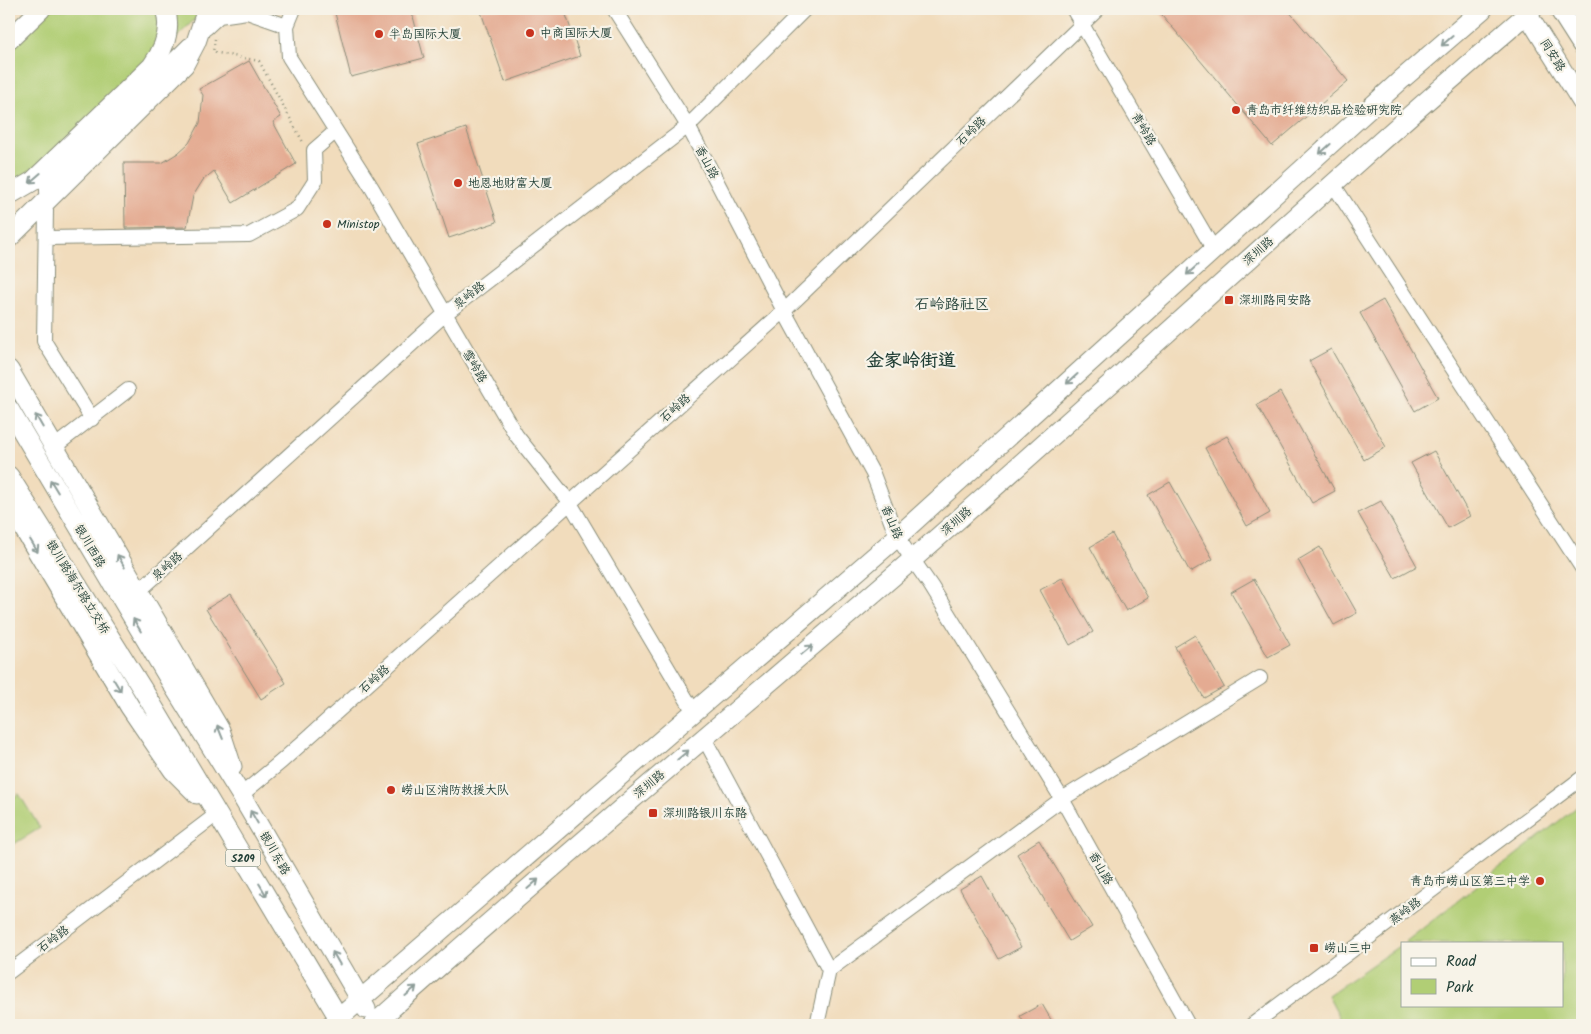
<svg xmlns="http://www.w3.org/2000/svg" width="1591" height="1034" viewBox="0 0 1591 1034" font-family="Kalam,'LXGW WenKai TC',sans-serif">
	<rect width="100%" height="100%" fill="#f7f3e8"/>
	<filter id="ink" filterUnits="userSpaceOnUse"><feTurbulence type="fractalNoise" baseFrequency=".02" numOctaves="2"/><feDisplacementMap in="SourceGraphic" scale="10" xChannelSelector="R" yChannelSelector="G"/><feConvolveMatrix kernelMatrix="1 2 1 2 8 2 1 2 1" color-interpolation-filters="sRGB"/></filter>
	<filter id="wash" filterUnits="userSpaceOnUse"><feTurbulence type="fractalNoise" baseFrequency=".0096" numOctaves="4" result="noise"/><feDisplacementMap in="SourceGraphic" scale="20" xChannelSelector="R" yChannelSelector="G"/><feGaussianBlur stdDeviation="1.12" result="paint"/><feColorMatrix in="noise" values="0 0 0 0 0 0 0 0 0 0 0 0 0 0 0 0 0 1.4 0 .05"/><feComposite in="paint" operator="in"/></filter>
	<g filter="url(#wash)">
		<rect width="100%" height="100%" fill="#f1dcbc"/>
		<path fill="#b1ce75" stroke="#688654" d="M44,9H210L193,21L38,176L9,184V43Z
			M19,794L40,828L9,847V800Z
			M1582,803V1025H1344L1328,995L1402,944V1005H1562V943H1404Z"/>
		<g id="blocks">
			<path fill="#e4ab92" d="M334,9H411L424,58L351,77Z
				M480,9H564L580,56L505,82Z
				M1157,9H1287L1348,81L1272,146Z
				M249,61L281,117L273,122L296,164L233,203L214,171L203,180L193,196L187,227L125,228L124,163H162L178,153L189,143L200,123L203,95L199,89Z
				M466,128L497,222L449,238L418,144Z
				M1383,300L1438,398L1415,411L1360,313Z
				M1331,349L1386,447L1364,460L1309,361Z
				M1280,392L1335,491L1312,503L1257,405Z
				M1227,436L1270,513L1247,526L1205,448Z
				M1434,451L1470,516L1448,528L1411,463Z
				M1170,482L1213,559L1190,572L1148,495Z
				M1381,501L1417,566L1395,578L1358,513Z
				M1112,534L1148,598L1126,611L1090,547Z
				M1320,547L1357,613L1334,625L1298,560Z
				M1062,578L1093,632L1070,645L1040,590Z
				M1254,579L1290,645L1268,657L1231,592Z
				M231,594L286,683L261,699L206,609Z
				M1195,635L1224,687L1204,698L1175,647Z
				M1039,840L1092,927L1069,941L1017,854Z
				M982,876L1021,947L999,959L960,889Z
				M1042,1004L1054,1025H1025L1020,1016Z"/>
		</g>
	</g>
	<g filter="url(#ink)">
		<use href="#blocks" fill-opacity="0" stroke="#888c78" stroke-width="1"/>
		<g fill="none" stroke-linecap="round" stroke-linejoin="round">
			<g stroke="#888c78" stroke-width="16">
				<path id="minor" d="M294,9L287,26L289,57L372,188L516,435L570,503L694,712
					M614,9L688,126L784,311L873,474L897,537L931,586L1062,799L1188,1025
					M1073,9L1214,250
					M206,28L219,16L247,12L287,26
					M1333,184L1582,568
					M47,192V186L189,45
					M46,210L44,341L92,419
					M46,238L249,235L297,209L315,181L314,150L336,131
					M54,447L128,390
					M139,591L445,314L688,126L805,9
					M704,738L829,970
					M241,795L282,761L784,311L1098,9
					M9,972L217,814
					M817,1025L829,970L1062,799L1260,678
					M1252,1025L1582,778"/>
			</g>
			<g stroke="#888c78" stroke-width="21">
				<path id="major" d="M1524,9L1582,102
					M1559,9L1582,45
					M9,40L41,9
					M9,195L33,181L152,66C164,49 172,29 165,9
					M9,238L184,65L196,42L207,9
					M9,370L220,730L232,767
					M9,409L171,682L241,795L366,1009
					M9,476L148,698L343,1025
					M9,504L130,707L173,770L197,794
					M331,1025L897,537L1402,79L1483,9
					M373,1025C550,866 733,715 913,559C1121,378 1323,188 1533,9"/>
			</g>
			<path stroke="#888c78" stroke-width="2.5" stroke-dasharray="1 4" stroke-linecap="butt" d="M215,39L213,52L259,61L304,144"/>
			<use href="#minor" stroke="#fff" stroke-width="14"/>
			<use href="#major" stroke="#fff" stroke-width="19"/>
		</g>
		<defs><path id="oneway-shaft" d="M-6 0H5M1.5-3L5.5 0L1.5 3" fill="none" stroke-width="1.6" stroke-linecap="round" stroke-linejoin="round" transform="scale(1.25)"/></defs>
		<g stroke="#8f9e9a">
			<use href="#oneway-shaft" transform="translate(1447 41) rotate(139)"/>
			<use href="#oneway-shaft" transform="translate(1325 149) rotate(138)"/>
			<use href="#oneway-shaft" transform="translate(35 178) rotate(139)"/>
			<use href="#oneway-shaft" transform="translate(1192 270) rotate(138)"/>
			<use href="#oneway-shaft" transform="translate(1072 379) rotate(138)"/>
			<use href="#oneway-shaft" transform="translate(39 421) rotate(-120)"/>
			<use href="#oneway-shaft" transform="translate(54 486) rotate(-121)"/>
			<use href="#oneway-shaft" transform="translate(34 546) rotate(59)"/>
			<use href="#oneway-shaft" transform="translate(121 561) rotate(-120)"/>
			<use href="#oneway-shaft" transform="translate(137 625) rotate(-121)"/>
			<use href="#oneway-shaft" transform="translate(807 650) rotate(-40)"/>
			<use href="#oneway-shaft" transform="translate(117 685) rotate(59)"/>
			<use href="#oneway-shaft" transform="translate(220 732) rotate(-112)"/>
			<use href="#oneway-shaft" transform="translate(683 755) rotate(-40)"/>
			<use href="#oneway-shaft" transform="translate(254 817) rotate(-120)"/>
			<use href="#oneway-shaft" transform="translate(533 884) rotate(-41)"/>
			<use href="#oneway-shaft" transform="translate(263 890) rotate(59)"/>
			<use href="#oneway-shaft" transform="translate(336 958) rotate(-120)"/>
			<use href="#oneway-shaft" transform="translate(411 991) rotate(-41)"/>
		</g>
	</g>
	<g fill="#c8321e" stroke="#f7f3e8" stroke-width="2">
		<circle cx="530" cy="33" r="5"/>
		<circle cx="379" cy="34" r="5"/>
		<circle cx="1236" cy="110" r="5"/>
		<circle cx="458" cy="183" r="5"/>
		<circle cx="327" cy="224" r="5"/>
		<rect x="1224" y="295" width="10" height="10" rx="2.5"/>
		<circle cx="391" cy="790" r="5"/>
		<rect x="648" y="808" width="10" height="10" rx="2.5"/>
		<circle cx="1540" cy="881" r="5"/>
		<rect x="1309" y="943" width="10" height="10" rx="2.5"/>
	</g>
	<g text-anchor="middle" stroke-width="4.5" stroke-linejoin="round" paint-order="stroke">
		<rect fill="#f7f3e8" stroke="#60746a" stroke-width="1" x="225.5" y="849.5" width="35" height="17" rx="4"/>
		<g font-size="11" font-weight="bold" fill="#1f3d34">
			<text x="243" y="862">S209</text>
		</g>
		<g font-size="12" fill="#1f3d34" stroke="#f7f3e8" text-anchor="start">
			<text x="540" y="37">中商国际大厦</text>
			<text x="389" y="38">半岛国际大厦</text>
			<text x="1246" y="114">青岛市纤维纺织品检验研究院</text>
			<text x="468" y="187">地恩地财富大厦</text>
			<text x="337" y="228">Ministop</text>
			<text x="1239" y="304">深圳路同安路</text>
			<text x="401" y="794">崂山区消防救援大队</text>
			<text x="663" y="817">深圳路银川东路</text>
			<text x="1530" y="885" text-anchor="end">青岛市崂山区第三中学</text>
			<text x="1324" y="952">崂山三中</text>
		</g>
		<g font-size="12" fill="#1f3d34" stroke="#f7f3e8">
			<text transform="translate(1553 55) rotate(58)" y="4">同安路</text>
			<text transform="translate(1144 129) rotate(60)" y="4">青岭路</text>
			<text transform="translate(971 131) rotate(-44)" y="4">石岭路</text>
			<text transform="translate(707 162) rotate(62)" y="4">香山路</text>
			<text transform="translate(1258 251) rotate(-42)" y="4">深圳路</text>
			<text transform="translate(469 295) rotate(-38)" y="4">泉岭路</text>
			<text transform="translate(475 366) rotate(60)" y="4">雪岭路</text>
			<text transform="translate(675 408) rotate(-42)" y="4">石岭路</text>
			<text transform="translate(956 521) rotate(-42)" y="4">深圳路</text>
			<text transform="translate(892 522) rotate(67)" y="4">香山路</text>
			<text transform="translate(90 546) rotate(59)" y="4">银川西路</text>
			<text transform="translate(167 566) rotate(-42)" y="4">泉岭路</text>
			<text transform="translate(78 587) rotate(58)" y="4">银川路海尔路立交桥</text>
			<text transform="translate(374 679) rotate(-42)" y="4">石岭路</text>
			<text transform="translate(649 784) rotate(-40)" y="4">深圳路</text>
			<text transform="translate(275 853) rotate(60)" y="4">银川东路</text>
			<text transform="translate(1101 868) rotate(61)" y="4">香山路</text>
			<text transform="translate(1405 911) rotate(-37)" y="4">燕岭路</text>
			<text transform="translate(53 939) rotate(-37)" y="4">石岭路</text>
		</g>
		<g font-size="15" fill="#1f3d34" stroke="#f7f3e8">
			<text x="952" y="309">石岭路社区</text>
		</g>
		<g font-size="18" font-weight="bold" fill="#1f3d34" stroke="#f7f3e8">
			<text x="911" y="366">金家岭街道</text>
		</g>
	</g>
	<rect width="1591" height="1034" fill="none" stroke="#f7f3e8" stroke-width="30"/>
	<rect x="1401" y="942" width="162" height="65" fill="#f7f3e8" stroke="#a1aaa0"/>
	<rect x="1411" y="958" width="25" height="8" fill="#ffffff" stroke="#a1aaa0"/>
	<text x="1446" y="966" font-size="15" fill="#1f3d34">Road</text>
	<rect x="1411" y="979" width="25" height="15" fill="#b1ce75" stroke="#a1aaa0"/>
	<text x="1446" y="992" font-size="15" fill="#1f3d34">Park</text>
</svg>
